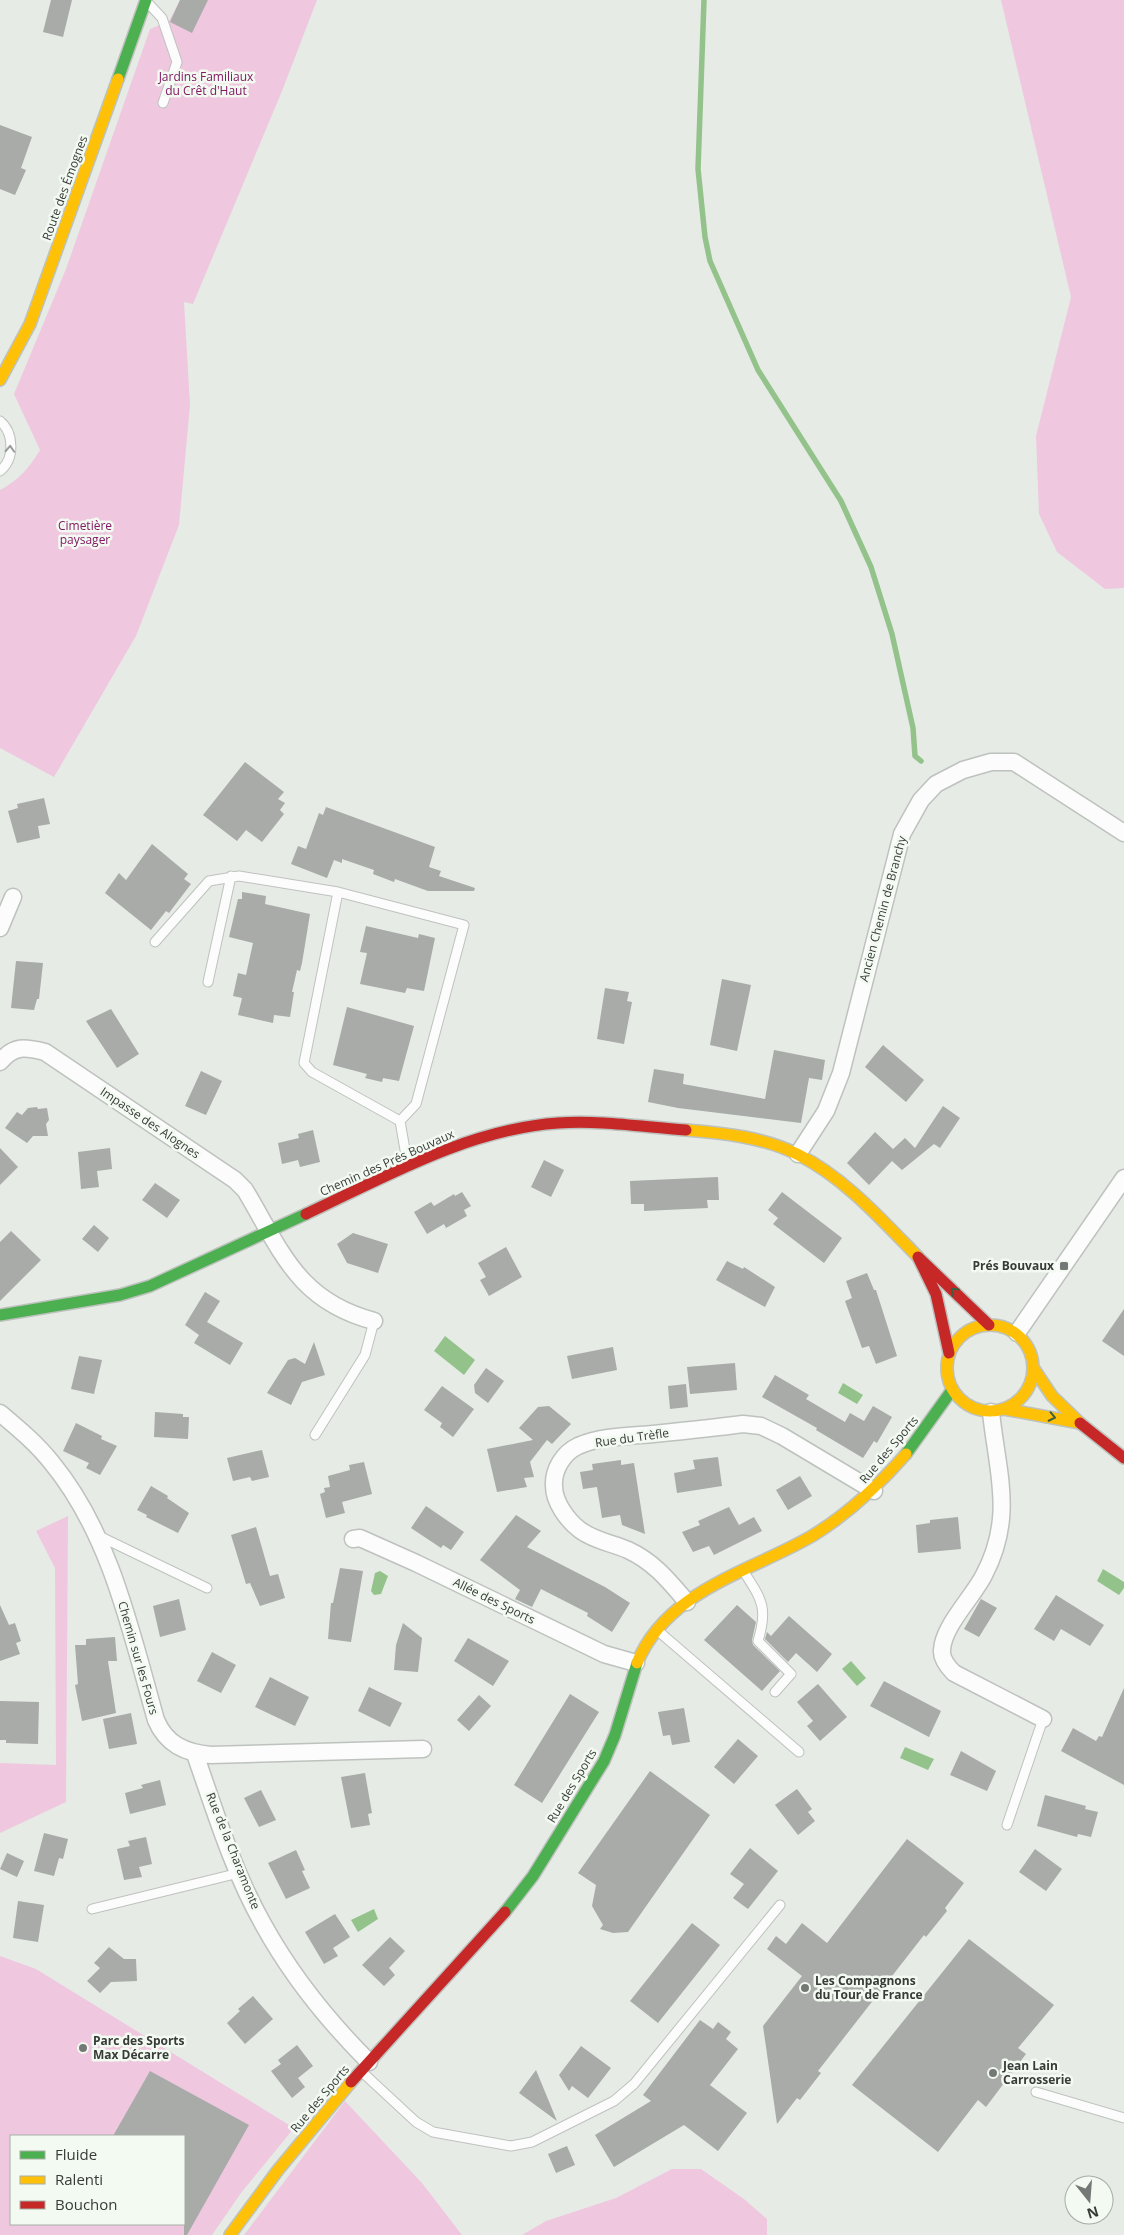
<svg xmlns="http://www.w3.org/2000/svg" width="1124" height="2235" viewBox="0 0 1124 2235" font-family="'Open Sans',sans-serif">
	<rect width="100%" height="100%" fill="#e6ebe6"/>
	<path fill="#efc8df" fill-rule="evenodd" d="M180,0H317L282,91L193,304L184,302L190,405L179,525L136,636L54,777L0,748V490C19,480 29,468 40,450L14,394L66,269L150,29L169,21Z
		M1001,0H1124V588L1105,589L1057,552L1039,514L1036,436L1071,297Z
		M68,1516L66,1802L0,1833V1763L56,1765L55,1568L36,1531Z
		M0,1956L36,1969L294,2128L241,2193L212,2235H0ZM11,2136H184V2224H11Z
		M345,2101L422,2183L462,2235H244Z
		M672,2169H701L744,2199L767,2219V2235H522L546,2221L616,2198Z"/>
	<path fill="#93c38b" d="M445,1336L475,1360L464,1375L434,1351Z
		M843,1383L863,1395L857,1404L838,1393Z
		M1103,1569L1124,1582V1588L1119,1595L1097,1581Z
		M380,1571L388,1576L381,1594L374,1595L371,1591L375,1573Z
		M851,1661L866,1678L857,1686L842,1669Z
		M905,1747L934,1759L928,1770L900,1758Z
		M374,1909L378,1919L358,1932L351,1920Z"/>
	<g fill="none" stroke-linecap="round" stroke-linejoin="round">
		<path stroke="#93c38b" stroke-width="5.5" d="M704,0L698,169L705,237L710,261L758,370L841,501L871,567L892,634L913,728L915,756L921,761"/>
	</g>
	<path fill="#a8aba8" d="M51,0H72L63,37L43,32Z
		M180,0H208L192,33L170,22Z
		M0,125L32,137L21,168L26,170L15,195L0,189Z
		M245,762L284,792L278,799L285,803L280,810L284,814L262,842L246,830L237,841L203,815Z
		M44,798L50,824L38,826L40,838L17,843L8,811L18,808L17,804Z
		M326,807L435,847L429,867L441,871L439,876L475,888L474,891H428L395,879L394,882L373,874L374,870L342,859V863L334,860L327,878L291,864L298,846L306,849L319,813L323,815Z
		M152,844L188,874L184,879L191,884L169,913L166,911L151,930L105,893L119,873L126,880Z
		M242,892L266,896L265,904L310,914L302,963L300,971L297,970L292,992H294L290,1017L274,1015L273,1023L238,1015L242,998L233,996L238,973L246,975L253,943L229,937L238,899H242Z
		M366,926L418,938L419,934L435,938L424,991L407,988L405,993L360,984L367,953L360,952Z
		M16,961L43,963L39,999H37L34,1010L11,1008Z
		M722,979L751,985L737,1051L710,1045Z
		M605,988L629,992L627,1001L632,1002L624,1044L597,1039Z
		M347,1007L414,1026L399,1081L383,1078L382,1082L365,1078L367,1074L333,1065Z
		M111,1009L139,1054L117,1068L86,1021Z
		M883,1045L924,1080L906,1102L865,1067Z
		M774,1050L825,1060L822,1080L809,1078L801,1123L678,1108L648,1102L654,1069L684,1074L683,1084L765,1099Z
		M201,1071L222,1081L206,1115L185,1106Z
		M943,1106L960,1118L940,1148L934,1144L902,1170L892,1161L869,1185L847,1163L875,1132L893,1149L905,1138L915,1148Z
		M37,1107L38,1109L47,1108L49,1120L46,1124L48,1136H33L27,1143L5,1128L17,1112L22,1115L28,1108Z
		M313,1130L320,1162L300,1167L298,1160L282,1164L278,1143L299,1138L298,1134Z
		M0,1148L18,1167L0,1185Z
		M110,1148L112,1169L97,1171L99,1187L81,1189L78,1152Z
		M544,1160L564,1170L551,1197L531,1187Z
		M718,1177L719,1200H707L708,1208L644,1211V1204H631L630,1181Z
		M155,1183L180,1200L167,1218L142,1200Z
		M462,1192L471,1206L464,1210L467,1216L446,1228L444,1224L427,1234L414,1212L431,1202L434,1206L454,1194L455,1196Z
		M782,1192L842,1238L824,1263L773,1224L778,1218L768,1210Z
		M94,1225L109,1238L98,1252L82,1239Z
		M11,1231L41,1260L0,1301V1242Z
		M353,1233L388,1244L378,1273L347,1263L337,1244Z
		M506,1247L522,1277L489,1296L480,1280L486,1277L478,1263Z
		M727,1261L743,1269L744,1267L775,1287L765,1307L716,1280Z
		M867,1273L874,1290H876L897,1356L876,1364L869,1346L862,1348L845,1301L852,1298L846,1281Z
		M205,1292L220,1301L207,1322L243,1343L230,1365L194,1343L199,1335L185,1325Z
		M1124,1309V1356L1102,1341Z
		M314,1342L325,1375L302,1382L291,1405L267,1393L288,1360L295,1358L305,1364Z
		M613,1347L617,1370L572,1379L567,1356Z
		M79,1356L102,1360L94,1394L71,1389Z
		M735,1363L737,1390L690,1394L687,1367Z
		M486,1368L504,1381L488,1403L475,1393L474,1385Z
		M775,1375L809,1395L806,1399L845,1422L850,1413L864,1421L873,1406L892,1417L877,1443L874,1441L863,1458L816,1430L817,1428L762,1397Z
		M686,1384L688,1407L670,1409L668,1386Z
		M442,1386L474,1409L453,1437L440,1427L442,1423L424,1410Z
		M549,1406L571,1424L552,1444L547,1440L530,1462L534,1477L524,1478L527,1487L497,1492L487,1449L533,1440L519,1428L538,1407Z
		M155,1412L183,1414V1417H189L188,1439L154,1437Z
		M76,1423L102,1436L101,1439L117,1446L100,1475L86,1468L89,1463L63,1451Z
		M262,1450L269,1477L252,1481L250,1477L233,1481L227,1458Z
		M718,1457L722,1486L677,1493L674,1473L695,1469L693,1460Z
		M621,1460V1465L634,1463L645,1534L622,1525L620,1515L602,1518L597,1487L583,1489L580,1472L593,1470L592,1464Z
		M364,1462L372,1494L342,1502L345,1513L326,1518L320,1494L325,1492L324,1488L330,1487L328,1476L350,1470L349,1465Z
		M800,1476L812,1496L788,1510L776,1490Z
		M151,1486L168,1496L167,1498L189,1513L178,1533L146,1517L147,1515L137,1510Z
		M426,1506L464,1532L451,1550L443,1545L441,1548L411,1528Z
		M729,1507L739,1525L754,1517L762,1531L714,1555L709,1546L693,1552L682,1532L700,1525L698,1521Z
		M516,1515L541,1531L527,1547L605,1587L630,1603L612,1632L587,1616L588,1613L541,1589L532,1607L515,1599L520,1590L480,1560Z
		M958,1517L961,1549L918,1553L916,1525L930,1523V1520Z
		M256,1527L270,1576L278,1574L285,1598L260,1606L250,1583L246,1584L231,1535Z
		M340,1568L363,1571L351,1642L328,1639L331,1603H333Z
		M1056,1595L1104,1625L1090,1646L1061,1629L1054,1641L1034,1629Z
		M179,1599L186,1630L160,1637L153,1606Z
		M981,1599L997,1608L979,1637L964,1629Z
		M0,1605L9,1625L15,1623L21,1641L16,1643L20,1654L0,1661Z
		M737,1605L756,1622L752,1640L753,1645L780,1671L762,1691L704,1640Z
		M789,1616L832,1654L817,1672L796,1653L788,1662L765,1639L767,1632L771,1636Z
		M403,1623L422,1638L418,1672L394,1670L396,1645Z
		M115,1637L117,1661H108L116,1713L82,1721L75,1685L78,1684L75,1645H86V1639Z
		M468,1638L509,1661L493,1686L454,1661Z
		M212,1652L236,1665L221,1693L197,1681Z
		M270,1677L309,1697L295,1726L255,1707Z
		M884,1681L941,1711L929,1737L870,1706Z
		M818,1684L847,1717L820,1741L807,1726L813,1721L797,1702Z
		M369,1687L402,1703L390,1727L358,1711Z
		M1124,1688V1785L1061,1751L1073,1728L1096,1741L1099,1736L1102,1737Z
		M570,1694L599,1712L542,1803L514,1785Z
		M479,1695L491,1706L469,1731L457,1720Z
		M0,1701L39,1702L38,1744L6,1743V1740H0Z
		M684,1708L690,1742L672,1745L670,1735L663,1736L658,1712Z
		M131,1713L137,1744L109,1749L103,1719Z
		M738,1739L758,1756L734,1784L714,1767Z
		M961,1751L996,1771L987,1791L950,1775Z
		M650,1771L710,1815L628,1932L613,1933L600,1929L603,1925L592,1906L596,1885L578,1873Z
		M365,1773L372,1813L368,1814L370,1825L351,1828L341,1777Z
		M160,1780L166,1805L130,1814L125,1793L143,1788L141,1785Z
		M797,1789L812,1809L808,1812L815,1821L798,1835L775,1805Z
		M261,1790L276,1820L259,1827L244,1798Z
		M1045,1795L1086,1806L1085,1809L1098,1812L1091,1837L1078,1834L1077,1837L1037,1826Z
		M44,1833L68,1839L63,1859L59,1858L54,1876L34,1871Z
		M146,1837L152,1864L139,1867L142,1877L124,1880L117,1849L130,1846L128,1841Z
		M907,1839L964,1883L945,1908L947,1911L926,1937L924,1935L818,2071L821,2073L800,2100L797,2098L777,2124L763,2026L802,1976L767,1949L776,1936L786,1944L802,1923L827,1943Z
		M750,1848L778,1871L748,1909L733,1898L744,1884L730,1874Z
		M1035,1849L1062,1869L1046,1891L1019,1872Z
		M296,1850L305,1870L302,1871L310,1888L286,1899L268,1863Z
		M7,1853L24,1861L17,1877L0,1869Z
		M18,1901L44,1905L38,1942L13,1938Z
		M335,1914L350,1937L333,1948L338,1956L324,1964L305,1932Z
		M692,1923L720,1945L658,2023L630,2001Z
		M390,1937L405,1951L389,1968L395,1975L384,1986L362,1965Z
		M969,1939L1054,2005L1018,2048L1026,2054L986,2107L978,2100L938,2152L852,2085Z
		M109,1947L124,1959H136L137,1981L111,1982L100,1993L87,1981L100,1968L94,1963Z
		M253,1996L273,2019L245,2044L227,2023L240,2011L238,2009Z
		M700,2020L713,2029L718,2022L731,2032L726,2039L738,2049L710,2085L747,2113L718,2151L684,2125L614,2167L595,2135L651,2101L643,2095Z
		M297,2045L313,2066L298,2078L305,2087L292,2098L271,2071L281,2064L278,2060Z
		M581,2046L611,2068L588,2098L572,2086L569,2091L559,2075Z
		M536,2070L557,2121L519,2093Z
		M150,2071L249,2125L187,2235H184V2136H113Z
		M567,2146L575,2165L556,2173L548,2154Z"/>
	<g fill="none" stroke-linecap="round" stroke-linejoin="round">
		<g stroke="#bec2be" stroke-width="11">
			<path id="lane" d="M147,2L162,18L177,62L163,103
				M0,421C14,433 15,459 0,471
				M155,942L209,881L239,876L338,892
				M208,982L231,876
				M400,1121L312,1072L304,1063L338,892L464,925L416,1104L400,1121L408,1167
				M315,1435L365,1355L374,1321
				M99,1536L207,1588
				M744,1572C762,1600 768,1608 758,1641L791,1674L775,1692
				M657,1630L799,1752
				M1007,1825L1043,1719
				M92,1909L239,1873
				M361,2071L416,2122L433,2132L511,2146L532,2142L614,2101L634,2084L780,1905
				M1036,2092L1124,2118"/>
		</g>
		<g stroke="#bec2be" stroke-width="19">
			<path id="street" d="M0,928L13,897
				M0,1062C14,1045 25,1047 45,1052L235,1180L245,1190C282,1252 298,1301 374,1321
				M798,1154L826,1111L841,1073L902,834L921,800L936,784L963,770L991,762H1014L1124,833
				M1017,1333L1124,1178
				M991,1412C997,1472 1015,1516 984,1575C973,1597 943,1626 942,1650C941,1659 948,1667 954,1673L1043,1719
				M0,1413C19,1429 37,1444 52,1463C111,1535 131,1632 156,1720C166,1744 185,1753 211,1755L423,1749
				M353,1539L360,1538L416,1563L604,1654L636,1663
				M687,1602C669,1581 654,1562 628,1550C612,1543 595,1541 580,1530C567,1520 554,1502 554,1486C553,1470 563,1453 578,1446C601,1436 629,1436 653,1434C683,1431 713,1428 743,1424L761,1426L782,1436L874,1491
				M195,1754C215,1811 233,1871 263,1924C291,1975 328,2021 369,2062"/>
		</g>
		<g stroke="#bec2be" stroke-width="14">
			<path id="fast" d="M118,79L146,0
				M0,1315L120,1295L150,1286L306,1214
				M906,1454L952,1390
				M505,1912L533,1876L604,1761L615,1735L637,1663"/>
		</g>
		<g stroke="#bec2be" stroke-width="14">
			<path id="slow" d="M0,380L30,324L118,79
				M686,1130C723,1133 763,1137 797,1154C844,1177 882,1220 918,1257
				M947 1368a43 43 0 1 1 86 0a43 43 0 1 1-86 0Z
				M1004,1409L1080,1423L1052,1396L1034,1369
				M637,1663C667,1590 750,1572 812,1536C848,1514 878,1486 906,1454
				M230,2235L278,2170L351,2082"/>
		</g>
		<g stroke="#bec2be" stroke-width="14">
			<path id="jam" d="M306,1214C385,1177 469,1129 558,1123C600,1120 643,1127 686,1130
				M949,1353L936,1294L918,1257L989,1325
				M1080,1423L1124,1458
				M351,2082L505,1912"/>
		</g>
		<use href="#lane" stroke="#fbfcfb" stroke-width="9"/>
		<use href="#street" stroke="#fbfcfb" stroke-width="16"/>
		<use href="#fast" stroke="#4caf50" stroke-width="11"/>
		<use href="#slow" stroke="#ffc107" stroke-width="11"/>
		<use href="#jam" stroke="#c62828" stroke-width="11"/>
	</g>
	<defs><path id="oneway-chevron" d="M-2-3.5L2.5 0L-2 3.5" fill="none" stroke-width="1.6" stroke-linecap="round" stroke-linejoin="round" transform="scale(1.25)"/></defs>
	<use stroke="#9a9c9a" href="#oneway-chevron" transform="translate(10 449) rotate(-87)"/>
	<g stroke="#3e5e3f">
		<use href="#oneway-chevron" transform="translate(954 1291) rotate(-136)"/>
		<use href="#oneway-chevron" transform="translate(1052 1417) rotate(12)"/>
	</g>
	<g fill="#757975" stroke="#f2faf1" stroke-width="2">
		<rect x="1059" y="1261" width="10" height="10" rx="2.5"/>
		<circle cx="805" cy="1988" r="5"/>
		<circle cx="83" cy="2048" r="5"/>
		<circle cx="993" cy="2073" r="5"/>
	</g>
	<g text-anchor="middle" stroke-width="5" stroke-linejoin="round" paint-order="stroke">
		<g font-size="12" fill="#831964" stroke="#f2faf1">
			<text x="206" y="81">Jardins Familiaux<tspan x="206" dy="14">du Crêt d'Haut</tspan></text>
			<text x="85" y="530">Cimetière<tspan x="85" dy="14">paysager</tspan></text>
		</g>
		<g font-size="12" fill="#383b38" stroke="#f2faf1">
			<text transform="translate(65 188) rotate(-70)" y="4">Route des Émognes</text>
			<text transform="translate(883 909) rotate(-75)" y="4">Ancien Chemin de Branchy</text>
			<text transform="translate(150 1123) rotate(34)" y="4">Impasse des Alognes</text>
			<text transform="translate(387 1163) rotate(-24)" y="4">Chemin des Prés Bouvaux</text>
			<text transform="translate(632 1438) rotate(-8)" y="4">Rue du Trèfle</text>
			<text transform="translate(889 1450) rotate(-50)" y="4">Rue des Sports</text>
			<text transform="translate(494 1601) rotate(26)" y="4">Allée des Sports</text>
			<text transform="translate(138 1658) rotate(74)" y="4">Chemin sur les Fours</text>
			<text transform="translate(572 1786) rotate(-59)" y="4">Rue des Sports</text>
			<text transform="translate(233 1851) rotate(68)" y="4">Rue de la Charamonte</text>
			<text transform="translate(320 2099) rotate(-50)" y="4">Rue des Sports</text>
		</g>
		<g font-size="12" font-weight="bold" fill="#383b38" stroke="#f2faf1" text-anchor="start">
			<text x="1054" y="1270" text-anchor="end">Prés Bouvaux</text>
			<text x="815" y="1985">Les Compagnons<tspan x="815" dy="14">du Tour de France</tspan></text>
			<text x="93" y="2045">Parc des Sports<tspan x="93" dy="14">Max Décarre</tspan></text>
			<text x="1003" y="2070">Jean Lain<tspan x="1003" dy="14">Carrosserie</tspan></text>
		</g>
	</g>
	<rect x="10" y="2135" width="175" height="90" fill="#f2faf1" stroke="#a8aea7"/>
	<rect x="20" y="2151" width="25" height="8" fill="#4caf50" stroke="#a8aea7"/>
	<text x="55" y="2160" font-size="15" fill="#383b38">Fluide</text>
	<rect x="20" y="2176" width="25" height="8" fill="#ffc107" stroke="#a8aea7"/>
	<text x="55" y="2185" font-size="15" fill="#383b38">Ralenti</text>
	<rect x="20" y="2201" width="25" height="8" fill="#c62828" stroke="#a8aea7"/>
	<text x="55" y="2210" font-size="15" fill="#383b38">Bouchon</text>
	<g transform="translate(1089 2200) rotate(163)"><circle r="24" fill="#f2faf1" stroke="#a8aea7"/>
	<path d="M0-4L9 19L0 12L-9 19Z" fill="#757975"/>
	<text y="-8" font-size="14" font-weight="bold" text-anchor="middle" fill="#383b38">N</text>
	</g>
</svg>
